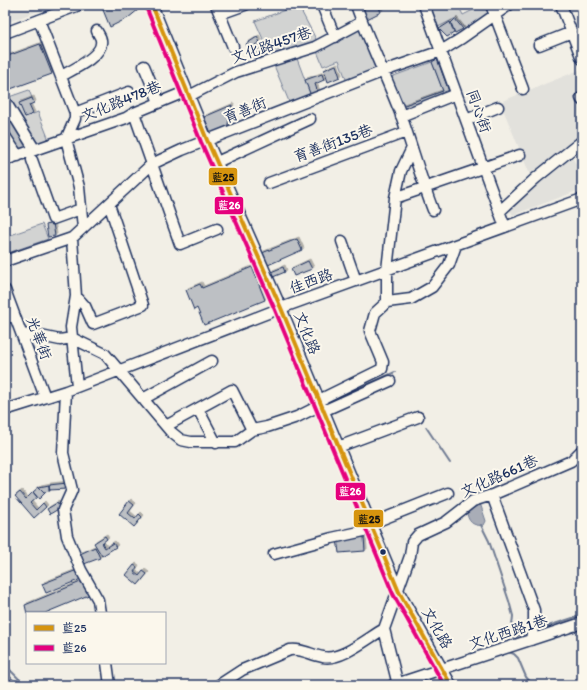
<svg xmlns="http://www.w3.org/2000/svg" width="587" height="690" viewBox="0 0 587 690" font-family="Itim,'LXGW WenKai TC',sans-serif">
	<defs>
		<filter id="shadow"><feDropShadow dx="2" dy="-2" stdDeviation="0" flood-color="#0004"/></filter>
	</defs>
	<rect width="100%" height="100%" fill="#f2efe6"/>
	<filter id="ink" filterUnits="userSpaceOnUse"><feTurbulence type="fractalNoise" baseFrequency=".025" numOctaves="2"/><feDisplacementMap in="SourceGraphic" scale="8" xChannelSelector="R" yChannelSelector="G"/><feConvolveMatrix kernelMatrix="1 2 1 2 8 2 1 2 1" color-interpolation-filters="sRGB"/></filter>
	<g filter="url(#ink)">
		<path fill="#e2e1dc" d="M5,5H55L5,23Z
			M582,69V134L531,177L500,102Z
			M570,155L582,172V189L513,215L509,209Z"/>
		<path fill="#d2d3d2" stroke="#768198" d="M283,5H298L317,41L271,57L255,21L285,10Z
			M434,5H458L463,15L483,5H487L489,10L488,13L465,29L456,18L438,27L431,6Z
			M357,27L371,47L379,69L347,82L339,60L323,66L316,49Z
			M296,56L311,96L290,104L273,63Z
			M432,62L443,91L402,106L391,77Z
			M29,90L32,98L20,104L25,117L38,112L49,140L34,146L6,98Z
			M42,224L48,239L5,254V237Z"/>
		<path fill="#a9adb7" stroke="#707b93" d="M480,503L486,521L484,525C473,527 467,521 467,511Z"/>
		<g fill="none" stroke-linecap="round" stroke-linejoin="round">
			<path stroke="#707b93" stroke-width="2" d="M327,403L395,372
				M426,427L450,463
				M481,525L489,541L509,601L513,616L511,635L514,637L530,631
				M536,629H539L582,615
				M493,657L509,652L514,654L518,658L526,677L533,685
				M5,665L25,685
				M5,672L18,685"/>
		</g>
		<path fill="#bdc0c4" stroke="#1b2f5e" filter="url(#shadow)" d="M101,5H144L128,18L110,27Z
			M366,5H378L381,12L365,20L359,8Z
			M455,19L463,29L455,33L451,23Z
			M450,22L454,33L447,37L439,29Z
			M257,37L260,42L255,45L264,59L258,63L246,44Z
			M40,44L52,74L5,91V57Z
			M437,59L450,94L404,111L402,106L443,91L432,62Z
			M336,65L340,77L328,82L324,70Z
			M322,74L324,80L315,84L318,93L311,96L305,80Z
			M32,98L34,103L29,105L33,114L25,117L19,103Z
			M232,105L227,129L212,135L204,117Z
			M5,107L30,147L18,154L5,134Z
			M53,223L55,236L48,237L46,225Z
			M297,239L302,250L268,265L262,253Z
			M308,261L312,269L294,276L291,269Z
			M252,267L265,300L204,325L197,308L194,310L186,290L200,284L202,288Z
			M283,267L285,272L273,277L271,272Z
			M67,483V489L49,490V485Z
			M49,485L50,491L44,492L39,487Z
			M39,487L45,493L39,499L33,492Z
			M20,492L26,499L33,492L37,497L30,503L36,510L43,503L46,507L34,518L15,496Z
			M129,501L134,505L128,513L135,519L139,514L142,517L134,527L119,514Z
			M57,503L60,508L50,514L47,509Z
			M105,536L107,539L102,543L105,548L113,543L116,547L102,556L94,543Z
			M364,537L365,551L339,553L337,539Z
			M95,547L100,558L84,564L80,554Z
			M134,565L137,567L134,572L139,576L143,571L147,574L138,585L126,575Z
			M77,570L81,579L46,593L42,584Z
			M83,581L91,594L45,613H27V614L25,605Z"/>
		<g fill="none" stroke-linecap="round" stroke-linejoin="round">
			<g stroke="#1b2f5e" stroke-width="13">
				<path id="minor" d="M152,5L207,140L281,308L399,592L451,685
					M216,5L233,47
					M322,5L335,37
					M356,5C369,42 387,78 401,115C412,146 421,179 433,210
					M424,5L505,227
					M491,5L523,89
					M561,5L582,59
					M220,14L245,5
					M39,20L75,113V119L66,139
					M5,33L79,5
					M539,45L572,32
					M144,66L159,102
					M61,76C72,70 104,56 101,40C101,37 98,34 97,31
					M189,96L236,72L315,47L362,22
					M581,98L582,100
					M5,101L35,150
					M75,113L129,92
					M134,113L180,244L217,229
					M401,116L456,94
					M466,120L498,107
					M5,136L18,156
					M66,139L79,187L83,228
					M5,160L126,118L134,113L187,91
					M32,160L53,219L81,209
					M217,162L310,119
					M269,183L406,132
					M395,198L520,155
					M499,212L536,178L582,141
					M72,238L76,296L71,327L77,386
					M342,241L356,281
					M5,261L72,238L152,164L182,150L384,71L441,51L462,38L509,5
					M5,290L45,397
					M76,296L85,306L93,324L143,305L109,204
					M387,302V270L395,198L401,171L412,148
					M5,317H15
					M22,334L41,336L60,340L72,338L105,354L171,432L181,440L191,442H235L252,430L267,427L297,417L313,409L325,397L382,369L383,362L370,331L375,313L387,302L411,299L432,287L449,265L456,245
					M66,391L63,453L72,490L63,510L67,536L81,570L98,600L100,613
					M143,399L212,361
					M198,409L216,443
					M5,410L66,391L281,308L582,199
					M323,411L390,381
					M166,426L232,390L252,430
					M338,447L418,417
					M492,495L534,610V620L531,640
					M370,524L448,493
					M274,554L332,538L364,531L371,528
					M107,663L110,685
					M219,685L242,670L290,650C301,648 311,655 323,657C341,661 368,638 384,629
					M393,685L582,623
					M398,685L384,629L410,556L412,542L418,535L446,522L473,501L492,495L571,461L582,450"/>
			</g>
			<use href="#minor" stroke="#fbf7ec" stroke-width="10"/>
			<g stroke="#fbf7ec" stroke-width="7">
				<path id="bus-1" d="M152,5L207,140L281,308L399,592L451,685"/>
			</g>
			<g stroke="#fbf7ec" stroke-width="7">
				<path id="bus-2" d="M146,7L201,142L275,310L393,594L444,685"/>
			</g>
			<use href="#bus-1" stroke="#d6940e" stroke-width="4"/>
			<use href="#bus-2" stroke="#e5007d" stroke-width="4"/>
		</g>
	</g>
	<circle fill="#1b2f5e" stroke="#fbf7ec" stroke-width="1.5" cx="383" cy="552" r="3.5"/>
	<g text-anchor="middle" stroke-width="4" stroke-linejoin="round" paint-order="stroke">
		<g font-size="15" fill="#1b2f5e" stroke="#fbf7ec">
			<text transform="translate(271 45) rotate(-19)" y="5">文化路457巷</text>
			<text transform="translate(121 101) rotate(-22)" y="5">文化路478巷</text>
			<text transform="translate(245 110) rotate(-22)" y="5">育善街</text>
			<text transform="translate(479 111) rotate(70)" y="5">同心街</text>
			<text transform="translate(333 143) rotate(-20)" y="5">育善街135巷</text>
			<text transform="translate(311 281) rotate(-20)" y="5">佳西路</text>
			<text transform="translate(307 333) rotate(68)" y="5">文化路</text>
			<text transform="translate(39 338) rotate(69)" y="5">光華街</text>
			<text transform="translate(499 476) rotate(-24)" y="5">文化路661巷</text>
			<text transform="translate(437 628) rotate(60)" y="5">文化路</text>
			<text transform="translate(508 632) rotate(-18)" y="5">文化西路1巷</text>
		</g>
	</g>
	<g stroke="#fbf7ec" stroke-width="1.5">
		<rect x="208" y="167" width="30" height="19" rx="4" fill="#d6940e"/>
		<rect x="214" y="196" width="30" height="19" rx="4" fill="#e5007d"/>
		<rect x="335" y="482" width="31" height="19" rx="4" fill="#e5007d"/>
		<rect x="353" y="509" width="31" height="19" rx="4" fill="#d6940e"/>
	</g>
	<g font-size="11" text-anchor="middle" font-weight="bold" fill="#fff">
		<text x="229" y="209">藍26</text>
		<text x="350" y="495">藍26</text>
	</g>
	<g font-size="11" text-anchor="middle" font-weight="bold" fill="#111">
		<text x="223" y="181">藍25</text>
		<text x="369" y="523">藍25</text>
	</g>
	<rect width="587" height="690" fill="none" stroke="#fbf7ec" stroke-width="20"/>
	<rect x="10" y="10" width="567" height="670" fill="none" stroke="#1b2f5e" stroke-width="1.5" filter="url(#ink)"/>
	<rect x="26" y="612" width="140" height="52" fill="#fbf7ec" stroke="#a1a7b3"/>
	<rect x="34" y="625" width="20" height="6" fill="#d6940e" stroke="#a1a7b3"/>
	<text x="62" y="632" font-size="12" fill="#1b2f5e">藍25</text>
	<rect x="34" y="645" width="20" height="6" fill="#e5007d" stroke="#a1a7b3"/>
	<text x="62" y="652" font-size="12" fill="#1b2f5e">藍26</text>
</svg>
